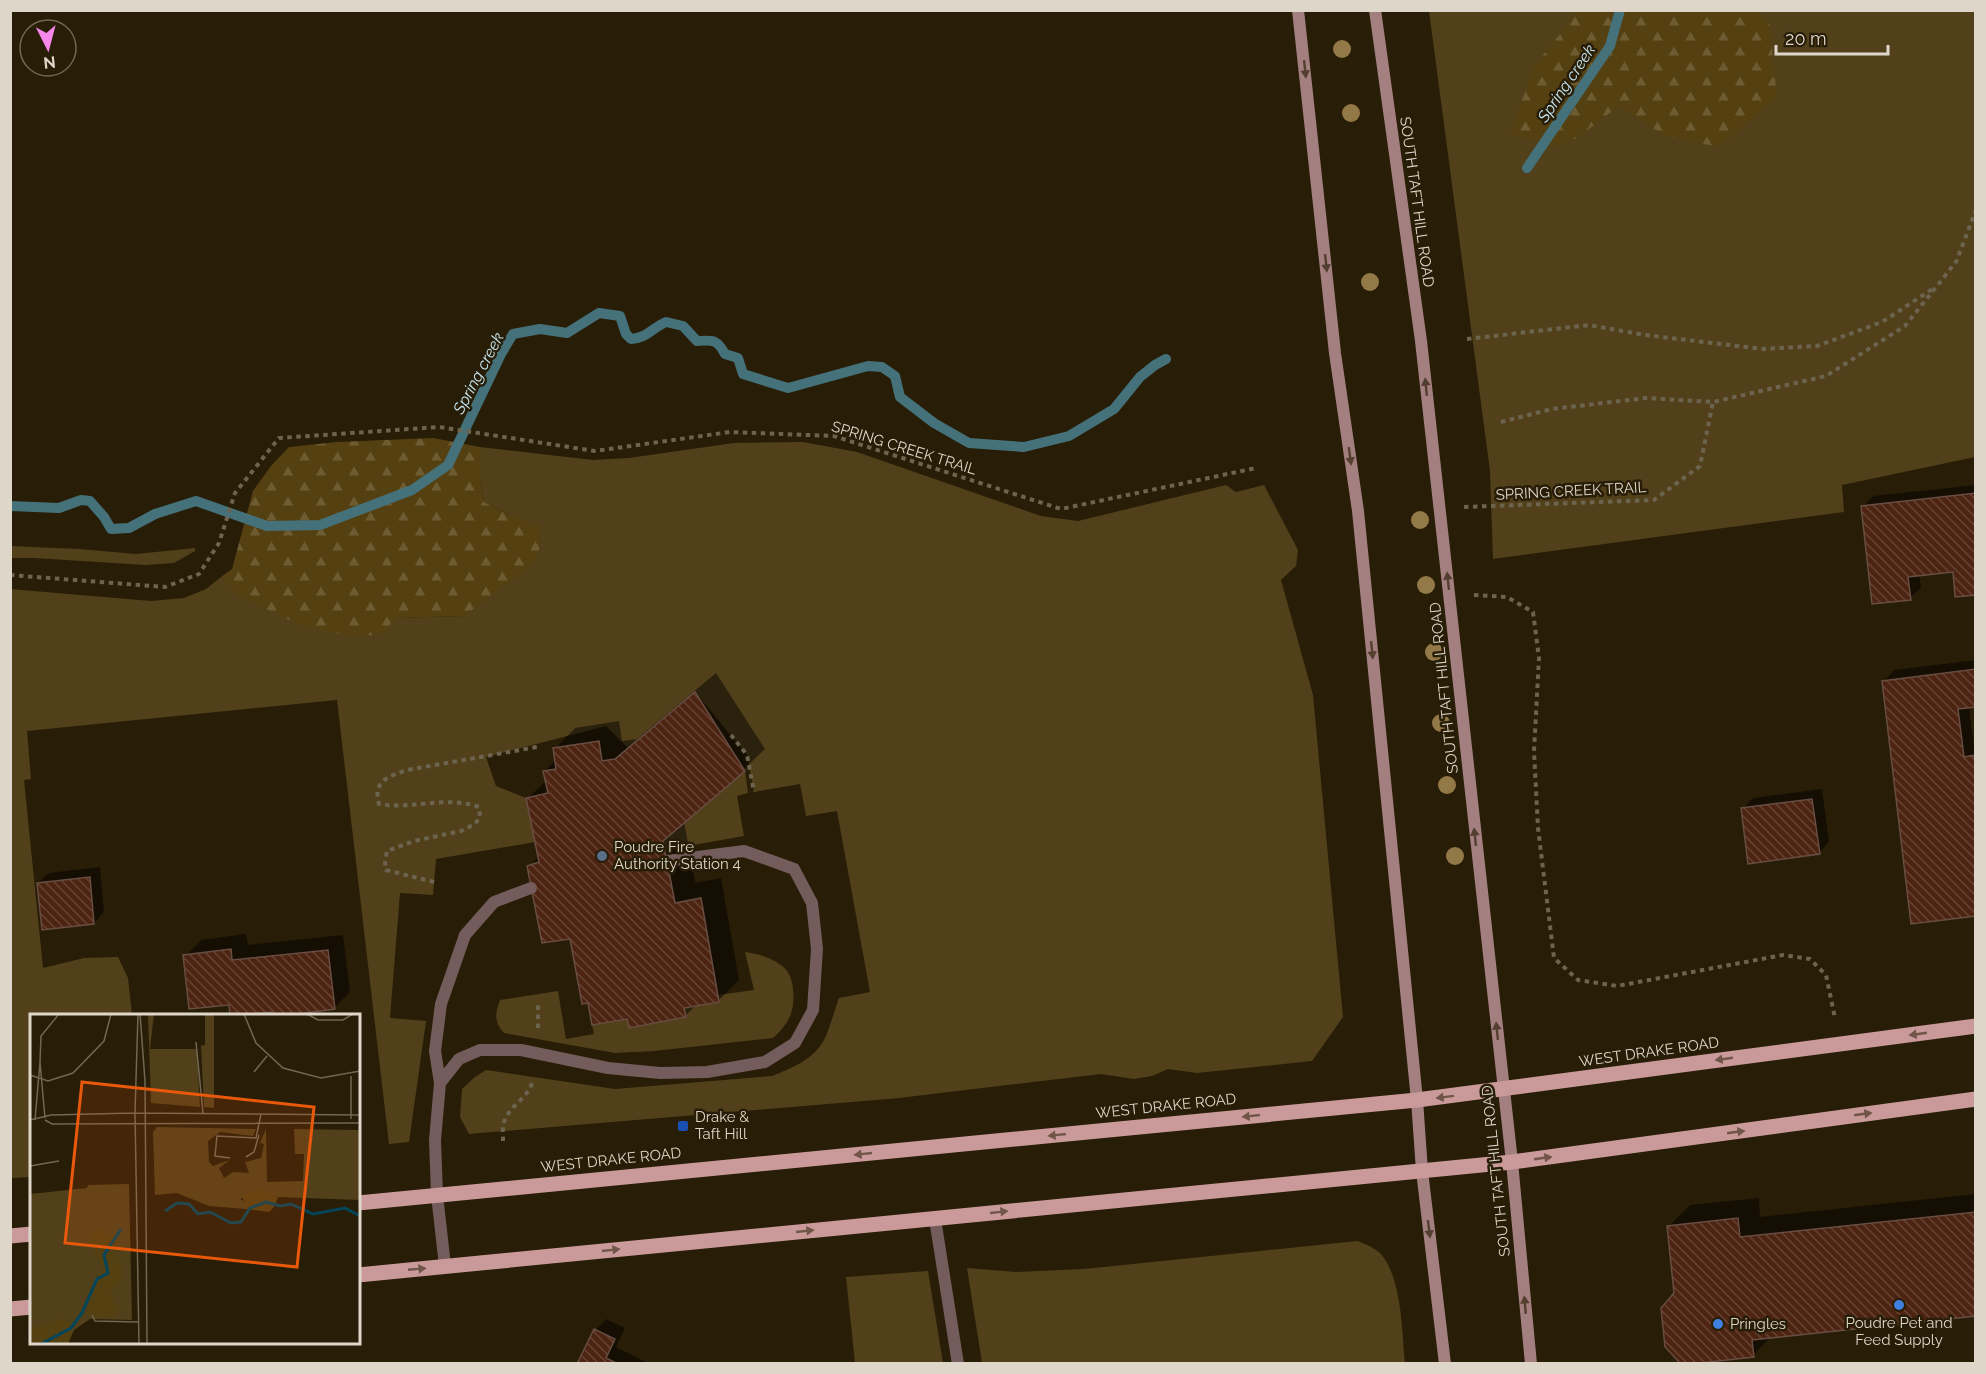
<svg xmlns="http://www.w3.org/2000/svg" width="1986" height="1374" viewBox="0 0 1986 1374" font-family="Raleway,sans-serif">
	<defs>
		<pattern id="forest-firs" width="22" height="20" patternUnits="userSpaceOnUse" patternTransform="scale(1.5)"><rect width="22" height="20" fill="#554011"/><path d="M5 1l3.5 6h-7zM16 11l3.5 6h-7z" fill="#6d5b32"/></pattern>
		<pattern id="building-back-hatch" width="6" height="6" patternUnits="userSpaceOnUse" patternTransform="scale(1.5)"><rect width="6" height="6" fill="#4d2412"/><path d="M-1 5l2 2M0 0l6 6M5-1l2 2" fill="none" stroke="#664333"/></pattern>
	</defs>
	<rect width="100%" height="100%" fill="#281d06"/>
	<path fill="#52401b" d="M1429,11H1975V457L1842,485L1844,512L1493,559L1490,471Z
		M803,442L857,452L1041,516L1078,521L1226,485L1236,492L1264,485L1298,550L1296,566L1281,580L1313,695L1343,1017L1312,1061L1197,1073L1168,1069L1152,1076L1134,1079L1101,1074L899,1098L469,1134L460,1117L462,1089L475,1077L486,1070L615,1089L772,1076C792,1068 815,1059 825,1038C831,1025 834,1011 839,998L870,992L837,811L806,816L800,784L754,792L747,755L695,692L628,748L606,726L486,757L496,786L526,798L535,842L436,859L433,895L400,893L390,1018L426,1021L409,1142L389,1144L337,700L27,731L31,779L24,780L43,968L84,958L118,957L128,978L132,1015L32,1016L31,1177L11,1178L10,589L151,601L184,598L206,589L221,577L239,596L395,618L464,616L510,515L484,502L480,477V447L593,460L629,458L734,443Z
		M10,546L79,549L136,554L195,548V551L174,563L145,565L34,558H11Z
		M745,771L748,793L737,796L744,836L665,850L663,841Z
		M745,952C759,954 778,959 787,971C795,981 795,1005 790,1016C786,1025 780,1032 773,1038L654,1051L615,1053L504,1033C494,1022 495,1013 500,1000L558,991L566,1039L594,1034L592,1025L627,1019L630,1028L685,1017L684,1008L719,1002L718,995L754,990Z
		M1357,1241C1368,1245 1378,1249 1384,1258C1402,1284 1402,1333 1405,1363H982L967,1268L1016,1272L1084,1269Z
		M928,1271L943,1363H855L846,1277Z"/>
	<path fill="url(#forest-firs)" d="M1574,11H1757L1769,21L1777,97L1719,147L1665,136L1619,106L1577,138L1557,146L1510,134L1534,66L1574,17Z
		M433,438L480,447V477L484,502L510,515L540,526L539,550L533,564L464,616L396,618L382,634L353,637L300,625L239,596L221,577L232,569L253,491L271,466L289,447L337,442Z"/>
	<path fill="#0007" d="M1976,485V593L1954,571L1919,574L1921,588L1910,598L1863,507L1873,496Z
		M1976,660V705L1969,706L1974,747H1976V914L1884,681L1894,670Z
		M716,673L765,749L744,769L684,821L695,883L721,878L739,980L718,1001L697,1004L685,1016L628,1018L571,937L529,867L539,856L528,798L547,780L545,771L556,759L555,749L575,728L619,721L622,741L637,739Z
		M1822,789L1829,842L1819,853L1743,809L1753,798Z
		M100,867L104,912L94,923L38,883L49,873Z
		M246,934L248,945L343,935L350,992L334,1008L273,1010L230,1004L185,956L201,940Z
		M1976,1194V1315L1772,1336L1753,1355L1676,1293L1669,1226L1690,1205L1759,1198L1760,1217Z
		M606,1319L625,1328L616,1347L650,1364H579L596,1330Z"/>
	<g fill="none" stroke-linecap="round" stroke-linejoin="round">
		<path stroke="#45717b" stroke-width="10" d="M1527,168L1610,46L1620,10
			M10,506L59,508L81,500L90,501L104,517L111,529L129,528L155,514L196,501L267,526L320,525L412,490L448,465L501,354L513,334L540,329L567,333L599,313L620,316L626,334L631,339C647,338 652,328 666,322L683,326L697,341C713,340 717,339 725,354L738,358L743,374L788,388L868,366L882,367L895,376L900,397L934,423L969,443L1024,447L1069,436L1114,409L1140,377L1155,365L1166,359"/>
	</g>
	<path fill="url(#building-back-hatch)" stroke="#684d43" stroke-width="1.5" d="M1976,493V595L1955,597L1953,572L1908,577L1911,600L1872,604L1861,506Z
		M1976,669V707L1958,709L1964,757L1976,755V916L1911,924L1882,681Z
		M695,692L745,771L663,841L675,903L701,898L719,1002L684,1008L686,1017L629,1028L627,1019L592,1025L588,1003L582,1004L570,939L542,943L527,866L539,862L526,798L548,793L543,771L556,769L553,748L599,741L602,761L615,759Z
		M1812,799L1820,854L1748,864L1741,808Z
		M90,877L94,924L42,930L37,883Z
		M231,949L232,960L328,950L335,1009L284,1016H272V1012L230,1016L229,1005L189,1009L183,955Z
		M1976,1212V1316L1752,1340L1754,1357L1691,1364H1681L1665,1347L1661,1308L1674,1293L1667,1226L1738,1218L1740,1237Z
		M594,1329L615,1339L606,1358L618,1364H577Z"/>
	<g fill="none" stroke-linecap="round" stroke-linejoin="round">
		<path stroke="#6d6450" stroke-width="4" stroke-dasharray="4.5 4.5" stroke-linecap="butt" d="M1976,51V62
			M1467,339L1589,325L1645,335L1763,349L1817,346L1882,322L1934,288
			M1501,422L1552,409L1646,398L1713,402L1826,376L1905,326L1956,262L1976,210
			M1464,507L1654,500L1700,466L1713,402
			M10,575L165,587L199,574L219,543L235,493L279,438L439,427L595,451L730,432L834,436L1061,509L1256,468
			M1474,595L1507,597L1533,612L1539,658L1534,751L1538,828L1554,958L1578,980L1617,986L1783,955L1810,959L1826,975L1835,1018
			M731,735L747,755L754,792
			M434,882L386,870L385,862L387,851L414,841L461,831L475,824L480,817L479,807C446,795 412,810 379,804C372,781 389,776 407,770L537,747
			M538,1028V1002
			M503,1141C503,1135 502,1127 504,1122C510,1104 530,1098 533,1079"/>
		<path stroke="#745c5c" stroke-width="12" d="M440,1083L435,1051L441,1004L465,935L494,902L531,888
			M935,1219L958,1364
			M445,1266L437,1195L435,1140L440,1083L459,1059L480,1050H521L608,1068L660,1073L707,1072L765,1062L795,1043L813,1010L817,949L812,903L794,869L744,851L667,861"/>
		<path stroke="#a47f7f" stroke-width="12" d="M1298,10L1335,353L1358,511L1417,1100L1422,1171L1445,1364
			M1375,10L1421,341L1512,1162L1531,1364"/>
		<path stroke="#ca9a9a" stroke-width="15" d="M358,1203L1417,1100L1976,1026
			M10,1236L32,1234
			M358,1275L1512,1162L1976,1099
			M10,1309L32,1307"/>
	</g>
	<g fill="#927947">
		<circle cx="1342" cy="49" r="9"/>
		<circle cx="1351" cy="113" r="9"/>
		<circle cx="1370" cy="282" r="9"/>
		<circle cx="1420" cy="520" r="9"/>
		<circle cx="1426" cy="585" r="9"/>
		<circle cx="1434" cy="652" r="9"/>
		<circle cx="1441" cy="723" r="9"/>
		<circle cx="1447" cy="785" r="9"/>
		<circle cx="1455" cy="856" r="9"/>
	</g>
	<defs><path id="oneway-solid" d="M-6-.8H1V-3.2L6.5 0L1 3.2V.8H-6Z" transform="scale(1.5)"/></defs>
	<g fill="#533f30">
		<use href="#oneway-solid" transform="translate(1305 69) rotate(84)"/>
		<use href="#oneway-solid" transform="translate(1326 263) rotate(84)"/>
		<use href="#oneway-solid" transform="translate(1426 387) rotate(-96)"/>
		<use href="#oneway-solid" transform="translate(1350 456) rotate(82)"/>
		<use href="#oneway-solid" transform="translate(1448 581) rotate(-96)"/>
		<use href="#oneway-solid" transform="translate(1372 650) rotate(84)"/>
		<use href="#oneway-solid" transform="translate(1475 837) rotate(-96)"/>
		<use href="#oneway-solid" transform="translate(1497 1031) rotate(-96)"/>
		<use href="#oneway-solid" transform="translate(1429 1229) rotate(83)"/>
		<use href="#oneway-solid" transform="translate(1525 1305) rotate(-95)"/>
	</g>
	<g fill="#715549">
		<use href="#oneway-solid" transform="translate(1918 1034) rotate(172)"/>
		<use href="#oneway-solid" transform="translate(1724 1059) rotate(172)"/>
		<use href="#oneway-solid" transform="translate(1445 1097) rotate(173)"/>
		<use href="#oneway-solid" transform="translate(1863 1114) rotate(-8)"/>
		<use href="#oneway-solid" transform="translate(1251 1116) rotate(174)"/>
		<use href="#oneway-solid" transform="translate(1736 1132) rotate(-8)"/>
		<use href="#oneway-solid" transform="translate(1057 1135) rotate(174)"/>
		<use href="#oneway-solid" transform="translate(863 1154) rotate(174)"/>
		<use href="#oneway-solid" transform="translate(1543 1158) rotate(-8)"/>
		<use href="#oneway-solid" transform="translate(999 1212) rotate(-6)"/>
		<use href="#oneway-solid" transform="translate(805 1231) rotate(-6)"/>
		<use href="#oneway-solid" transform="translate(611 1250) rotate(-6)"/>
		<use href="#oneway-solid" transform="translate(417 1269) rotate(-5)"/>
	</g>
	<circle fill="#5c6f8a" stroke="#281d06" stroke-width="2" cx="602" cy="856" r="6"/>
	<rect fill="#1a4fb4" stroke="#281d06" stroke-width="2" x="677" y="1120" width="12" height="12" rx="3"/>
	<g fill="#3f7fe0" stroke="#281d06" stroke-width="2">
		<circle cx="1899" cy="1305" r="6"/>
		<circle cx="1718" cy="1324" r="6"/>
	</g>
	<g text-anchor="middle" stroke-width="5" stroke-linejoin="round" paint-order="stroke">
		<g font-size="15" fill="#ded7c9" stroke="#281d06">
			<text transform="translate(1417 202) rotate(82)" y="5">SOUTH TAFT HILL ROAD</text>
			<text transform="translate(904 448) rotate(17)" y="5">SPRING CREEK TRAIL</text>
			<text transform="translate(1571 491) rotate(-3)" y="5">SPRING CREEK TRAIL</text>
			<text transform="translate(1444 688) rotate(-96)" y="5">SOUTH TAFT HILL ROAD</text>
			<text transform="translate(1649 1052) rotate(-8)" y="5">WEST DRAKE ROAD</text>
			<text transform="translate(1166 1106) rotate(-6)" y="5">WEST DRAKE ROAD</text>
			<text transform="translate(611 1160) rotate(-6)" y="5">WEST DRAKE ROAD</text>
			<text transform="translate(1496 1171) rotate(-96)" y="5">SOUTH TAFT HILL ROAD</text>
		</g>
		<g font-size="15" fill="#ded7c9" stroke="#281d06" text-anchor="start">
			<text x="614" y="852">Poudre Fire<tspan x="614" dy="17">Authority Station 4</tspan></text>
			<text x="695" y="1122">Drake &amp;<tspan x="695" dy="17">Taft Hill</tspan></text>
			<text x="1899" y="1328" text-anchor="middle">Poudre Pet and<tspan x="1899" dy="17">Feed Supply</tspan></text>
			<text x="1730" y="1329">Pringles</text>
		</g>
		<g font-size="16" font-style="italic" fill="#c6e7f5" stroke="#281d06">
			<text transform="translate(1566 83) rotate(-56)" y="6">Spring creek</text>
			<text transform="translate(478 373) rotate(-62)" y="6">Spring creek</text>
		</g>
	</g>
	<g transform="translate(30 1014)">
		<rect width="330" height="330" fill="#281d06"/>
		<path d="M118,0H124L120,35H167L170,93L121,89ZM175,0H184V94L174,93L171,32L175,31ZM127,113L226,115L223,122L190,118L178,127L179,148L183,152L200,146L189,154L194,164L203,158L219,159L215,148L231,144L234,130L230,129L236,115L237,168L273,167L274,140H265L264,115L330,116V186L248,183L228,176L210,185L217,189L216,195L179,192L147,179L125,181L123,118ZM99,170L102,306L60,305L44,316L38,330H0V180L57,174L58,171Z" fill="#52401b"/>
		<path d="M230,175L248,183L244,193L239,198L216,195L212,181ZM68,215L79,221L92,219L83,237L91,248L93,267L80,276L89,296L86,302L78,304L57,301V284L73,255L60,229V220ZM31,304L43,311L38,330H0V312L17,311Z" fill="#554011"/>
		<path d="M14,269L26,276L29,284L19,288L9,283L0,293V282Z" fill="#52401b"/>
		<path fill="none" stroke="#03455a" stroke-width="3" d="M135,197L147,189L159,190L168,200L180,198L201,209L211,208L220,194L236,188L250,192L261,190L283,200L315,194L330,202M11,330L41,314L52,299L67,265L78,259L74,241L91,215"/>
		<path fill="none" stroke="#716754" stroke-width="1.5" d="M108,0L105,99L109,330M110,0L115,67L117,330M214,0L226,29L253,54L291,64L330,57M277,0L288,6H313L323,0M166,28L173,99M10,48L11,22L29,0M224,58L237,42M0,61L18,67L43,59L74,27L81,0M321,62V105M0,106L21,101L105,99L330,101M5,106L10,48L15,104M15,106L22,110L330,109M216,143L224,138L229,121M200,144L185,142L187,122L226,124L231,100M0,152L29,147M62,301L65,307L108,308"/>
		<path fill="#e8590c" fill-opacity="0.15" stroke="#e8590c" stroke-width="3" d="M52,68L284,93L267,253L35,229Z"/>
		<rect width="330" height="330" fill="none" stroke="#ded7c9" stroke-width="3"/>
	</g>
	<rect width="1986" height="1374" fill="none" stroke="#ded7c9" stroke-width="24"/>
	<g transform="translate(48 48) rotate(174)"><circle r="28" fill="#281d06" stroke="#716754" stroke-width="1.5"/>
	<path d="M0-4.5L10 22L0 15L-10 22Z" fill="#f788eb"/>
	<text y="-9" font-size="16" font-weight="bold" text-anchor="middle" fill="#ded7c9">N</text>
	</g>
	<path d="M1776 45v9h112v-9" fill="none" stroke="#ded7c9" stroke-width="3"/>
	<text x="1785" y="45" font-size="18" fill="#ded7c9" stroke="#281d06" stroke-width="4.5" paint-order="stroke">20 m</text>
</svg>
